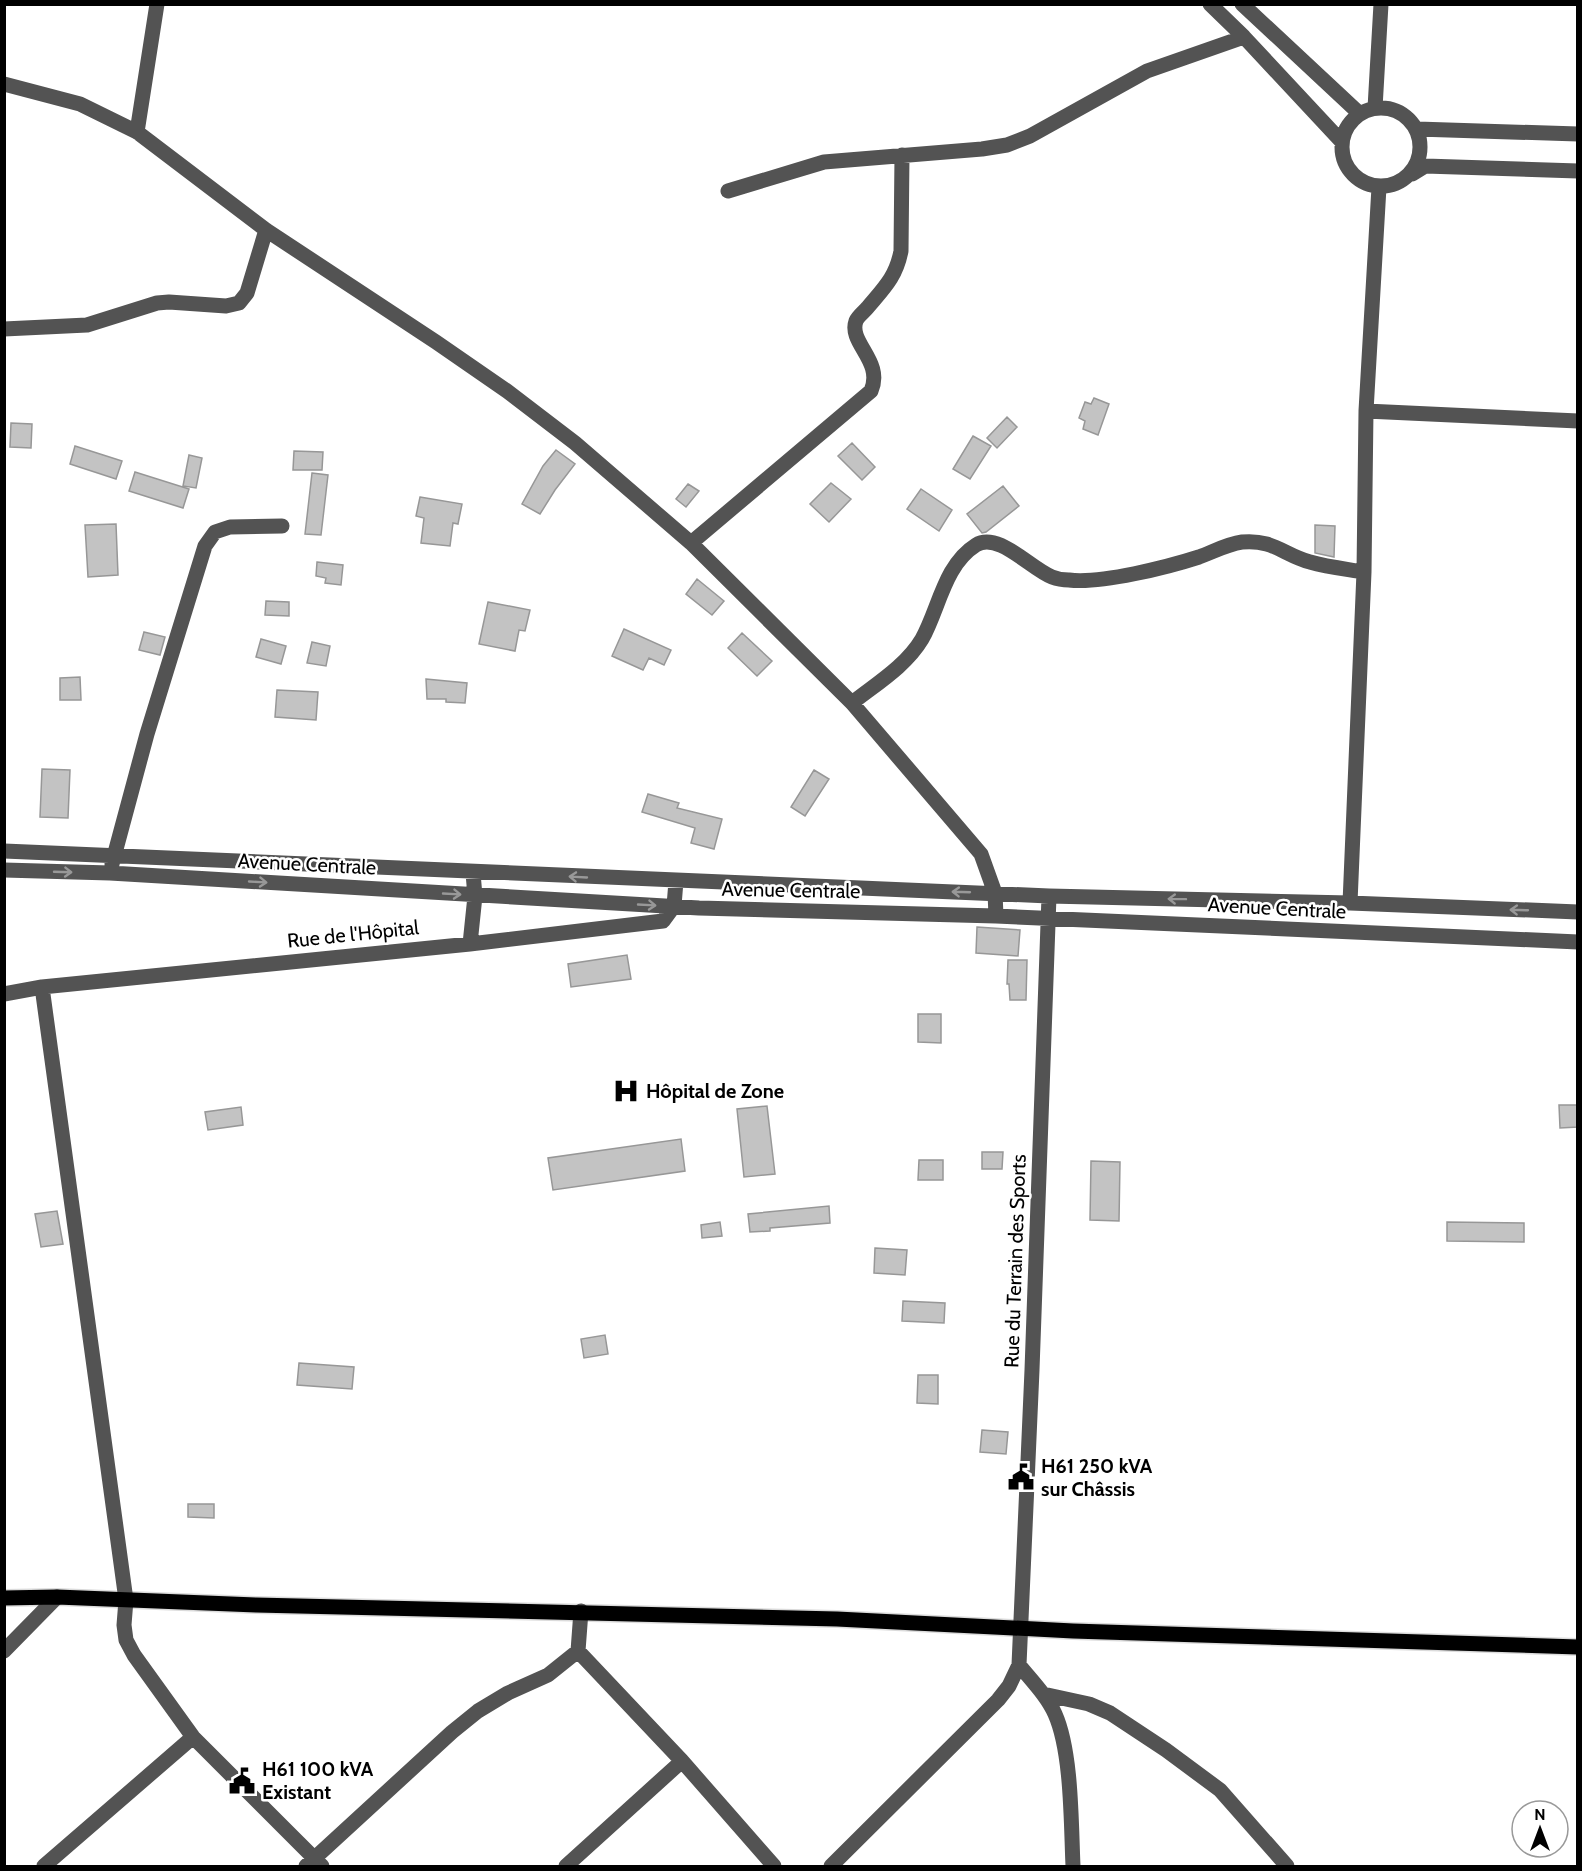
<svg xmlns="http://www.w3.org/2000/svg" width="1582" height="1871" viewBox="0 0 1582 1871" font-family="Cabin,sans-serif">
	<rect width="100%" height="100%" fill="#fff"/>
	<path fill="#c3c3c3" stroke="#979797" stroke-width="1.5" d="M1094,398L1109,404L1098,435L1083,429L1085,421L1079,418L1085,402L1091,404Z
		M1007,417L1017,427L997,448L987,438Z
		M11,423L32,424L31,448L10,447Z
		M973,436L991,446L970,479L953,469Z
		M852,443L875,467L862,480L838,456Z
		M75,446L122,461L116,479L70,464Z
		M556,450L575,464L555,490L540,514L522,504L543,466Z
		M294,451L323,452L322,470H293Z
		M189,455L202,458L196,488L183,486Z
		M135,472L189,489L183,508L129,491Z
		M312,473L328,475L321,535L305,534Z
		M831,483L851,499L829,522L810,504Z
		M688,484L699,491L686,507L676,499Z
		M1003,486L1019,506L986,532L982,533L967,514Z
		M921,489L952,510L939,531L907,509Z
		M420,497L462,504L458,524L453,523L450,546L421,543L424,518L416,516Z
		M116,524L118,575L88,577L85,525Z
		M1315,525L1335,526L1334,557L1315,553Z
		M317,562L343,565L341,585L325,583L326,578L316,576Z
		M697,579L724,601L712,615L686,594Z
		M266,601L289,602V616L265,615Z
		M488,602L530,610L525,631L519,630L515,651L479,644Z
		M624,629L671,650L664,665L649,658L643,670L612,656Z
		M144,632L165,637L160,655L139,650Z
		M742,633L772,661L757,676L728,648Z
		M261,639L286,646L281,664L256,657Z
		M312,642L330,646L326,666L307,663Z
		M80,677L81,700H60V678Z
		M426,679L467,683L465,703L446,702V699H427Z
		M277,690L318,692L316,720L275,717Z
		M42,769L70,770L68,818L40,817Z
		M814,770L829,779L805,816L791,807Z
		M648,794L679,803L677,808L722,819L714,849L691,843L695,828L642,812Z
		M977,927L1020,930L1018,956L976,953Z
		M627,955L631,979L571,987L568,964Z
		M1008,960H1027L1026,1000H1010L1009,984H1007Z
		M918,1014H941V1043L918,1042Z
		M1559,1105H1578V1127L1560,1128Z
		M767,1106L775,1174L744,1177L737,1109Z
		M241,1107L243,1125L208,1130L205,1112Z
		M681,1139L685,1171L553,1190L548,1158Z
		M982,1152H1003L1002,1169H982Z
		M919,1160H943V1180H918Z
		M1091,1161L1120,1162L1119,1221L1090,1220Z
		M829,1206L830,1223L770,1228V1231L750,1232L748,1214Z
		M57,1211L63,1244L41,1247L35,1214Z
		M720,1222L722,1236L702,1238L701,1225Z
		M1447,1222L1524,1223V1242L1447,1241Z
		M875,1248L907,1250L905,1275L874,1273Z
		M903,1301L945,1303L944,1323L902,1321Z
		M605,1335L608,1354L584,1358L581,1339Z
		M299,1363L354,1367L352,1389L297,1385Z
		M918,1375H938V1404L917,1403Z
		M982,1430L1008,1432L1006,1454L980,1452Z
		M188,1504H214V1518L188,1517Z"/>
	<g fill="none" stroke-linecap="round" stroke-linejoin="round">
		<g stroke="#dbdbdb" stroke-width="18">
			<path id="major" d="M4,1598L57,1597L256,1605L837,1619L1073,1631L1578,1647"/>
		</g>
		<path stroke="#535353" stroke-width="15" d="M1210,4L1244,37L1341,141
			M1242,4L1360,114
			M4,84L80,104L137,132L266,230L436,342L507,391L575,443L691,543L852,703L981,854L995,893L996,916
			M1342 147a39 39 0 1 1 78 0a39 39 0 1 1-78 0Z
			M1375,108L1381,4
			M1417,129L1578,134
			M137,132L157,4
			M1412,174L1425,166L1578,171
			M728,191L824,162L982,149L1007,145L1030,136L1147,71L1244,37
			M4,329L87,325L157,303L169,302L226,306L239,303L247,293L266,230
			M1366,411L1578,421
			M691,543L871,391C884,361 848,343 856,321C858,316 865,311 868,307C884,288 896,277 901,251L902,155
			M852,703C876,684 906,666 922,639C939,609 944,565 976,545C998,531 1031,569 1052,577C1057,579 1064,580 1069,580C1101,584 1168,567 1199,557C1213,552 1227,544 1242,542C1273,539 1284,555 1310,562C1327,567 1346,569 1364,572
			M4,851L1049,896L1350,903L1578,912
			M112,864L147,734L205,546L215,532L230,527L282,526
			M4,870L110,873L699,908L996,916L1578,942
			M1350,903L1364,572L1366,411L1379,187
			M470,944L475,896L473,873
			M42,987L126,1600L124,1625L126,1640L134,1655L193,1737L322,1866
			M4,994L42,987L470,944L663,921L674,906L676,881
			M4,1651L57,1597
			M578,1651L682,1761L774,1866
			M1019,1665C1032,1681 1047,1696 1055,1714C1072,1752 1071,1824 1073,1866
			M1043,1694L1089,1704L1110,1713L1166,1750L1220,1790L1287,1866
			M44,1866L193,1737
			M306,1866L452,1732L478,1711L508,1693L548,1675L578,1651L581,1611
			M566,1866L682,1761
			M831,1866L998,1700L1009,1686L1019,1665L1032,1370L1049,896"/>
		<use href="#major" stroke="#000" stroke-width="15"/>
	</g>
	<defs><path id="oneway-shaft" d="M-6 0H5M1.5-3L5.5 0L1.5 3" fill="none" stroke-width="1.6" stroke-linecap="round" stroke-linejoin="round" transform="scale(1.5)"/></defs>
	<g stroke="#989898">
		<use href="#oneway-shaft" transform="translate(63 872) rotate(2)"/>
		<use href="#oneway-shaft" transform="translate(578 877) rotate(-177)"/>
		<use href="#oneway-shaft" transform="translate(258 882) rotate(3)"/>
		<use href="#oneway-shaft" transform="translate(961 892) rotate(-178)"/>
		<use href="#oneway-shaft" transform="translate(452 894) rotate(3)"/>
		<use href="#oneway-shaft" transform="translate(1177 899) rotate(-179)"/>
		<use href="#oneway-shaft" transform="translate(647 905) rotate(3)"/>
		<use href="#oneway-shaft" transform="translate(1519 910) rotate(-178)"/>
	</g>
	<defs>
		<g id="hospital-bare" transform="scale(2.07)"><path d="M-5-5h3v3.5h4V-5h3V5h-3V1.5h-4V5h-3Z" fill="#000" stroke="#fff" stroke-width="2.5" paint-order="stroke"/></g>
		<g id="civic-bare" transform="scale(2.07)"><path d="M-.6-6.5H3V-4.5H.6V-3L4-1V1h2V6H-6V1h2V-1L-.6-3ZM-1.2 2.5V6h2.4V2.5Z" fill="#000" stroke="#fff" stroke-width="2.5" paint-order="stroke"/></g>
	</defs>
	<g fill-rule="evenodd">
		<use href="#hospital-bare" x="626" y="1091"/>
		<use href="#civic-bare" x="1021" y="1477"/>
		<use href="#civic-bare" x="242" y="1781"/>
	</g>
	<g text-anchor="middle" stroke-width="5" stroke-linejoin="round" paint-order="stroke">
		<g font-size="20" fill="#000" stroke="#fff">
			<text transform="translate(307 864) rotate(3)" y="7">Avenue Centrale</text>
			<text transform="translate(791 890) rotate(1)" y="7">Avenue Centrale</text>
			<text transform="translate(1277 908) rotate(3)" y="7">Avenue Centrale</text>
			<text transform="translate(353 934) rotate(-6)" y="7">Rue de l'Hôpital</text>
			<text transform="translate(1015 1261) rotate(-88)" y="7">Rue du Terrain des Sports</text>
		</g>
		<g font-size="20" font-weight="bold" fill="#000" stroke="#fff" text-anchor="start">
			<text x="646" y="1098">Hôpital de Zone</text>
			<text x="1041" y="1473">H61 250 kVA<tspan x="1041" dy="23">sur Châssis</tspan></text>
			<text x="262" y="1776">H61 100 kVA<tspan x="262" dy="23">Existant</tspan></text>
		</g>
	</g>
	<rect width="1582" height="1871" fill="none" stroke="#000000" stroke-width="12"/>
	<g transform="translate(1540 1829)"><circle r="28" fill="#ffffff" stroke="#999999" stroke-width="1.5"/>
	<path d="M0-4.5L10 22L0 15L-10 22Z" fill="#000000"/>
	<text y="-9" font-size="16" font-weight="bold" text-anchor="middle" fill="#000000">N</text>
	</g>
</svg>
